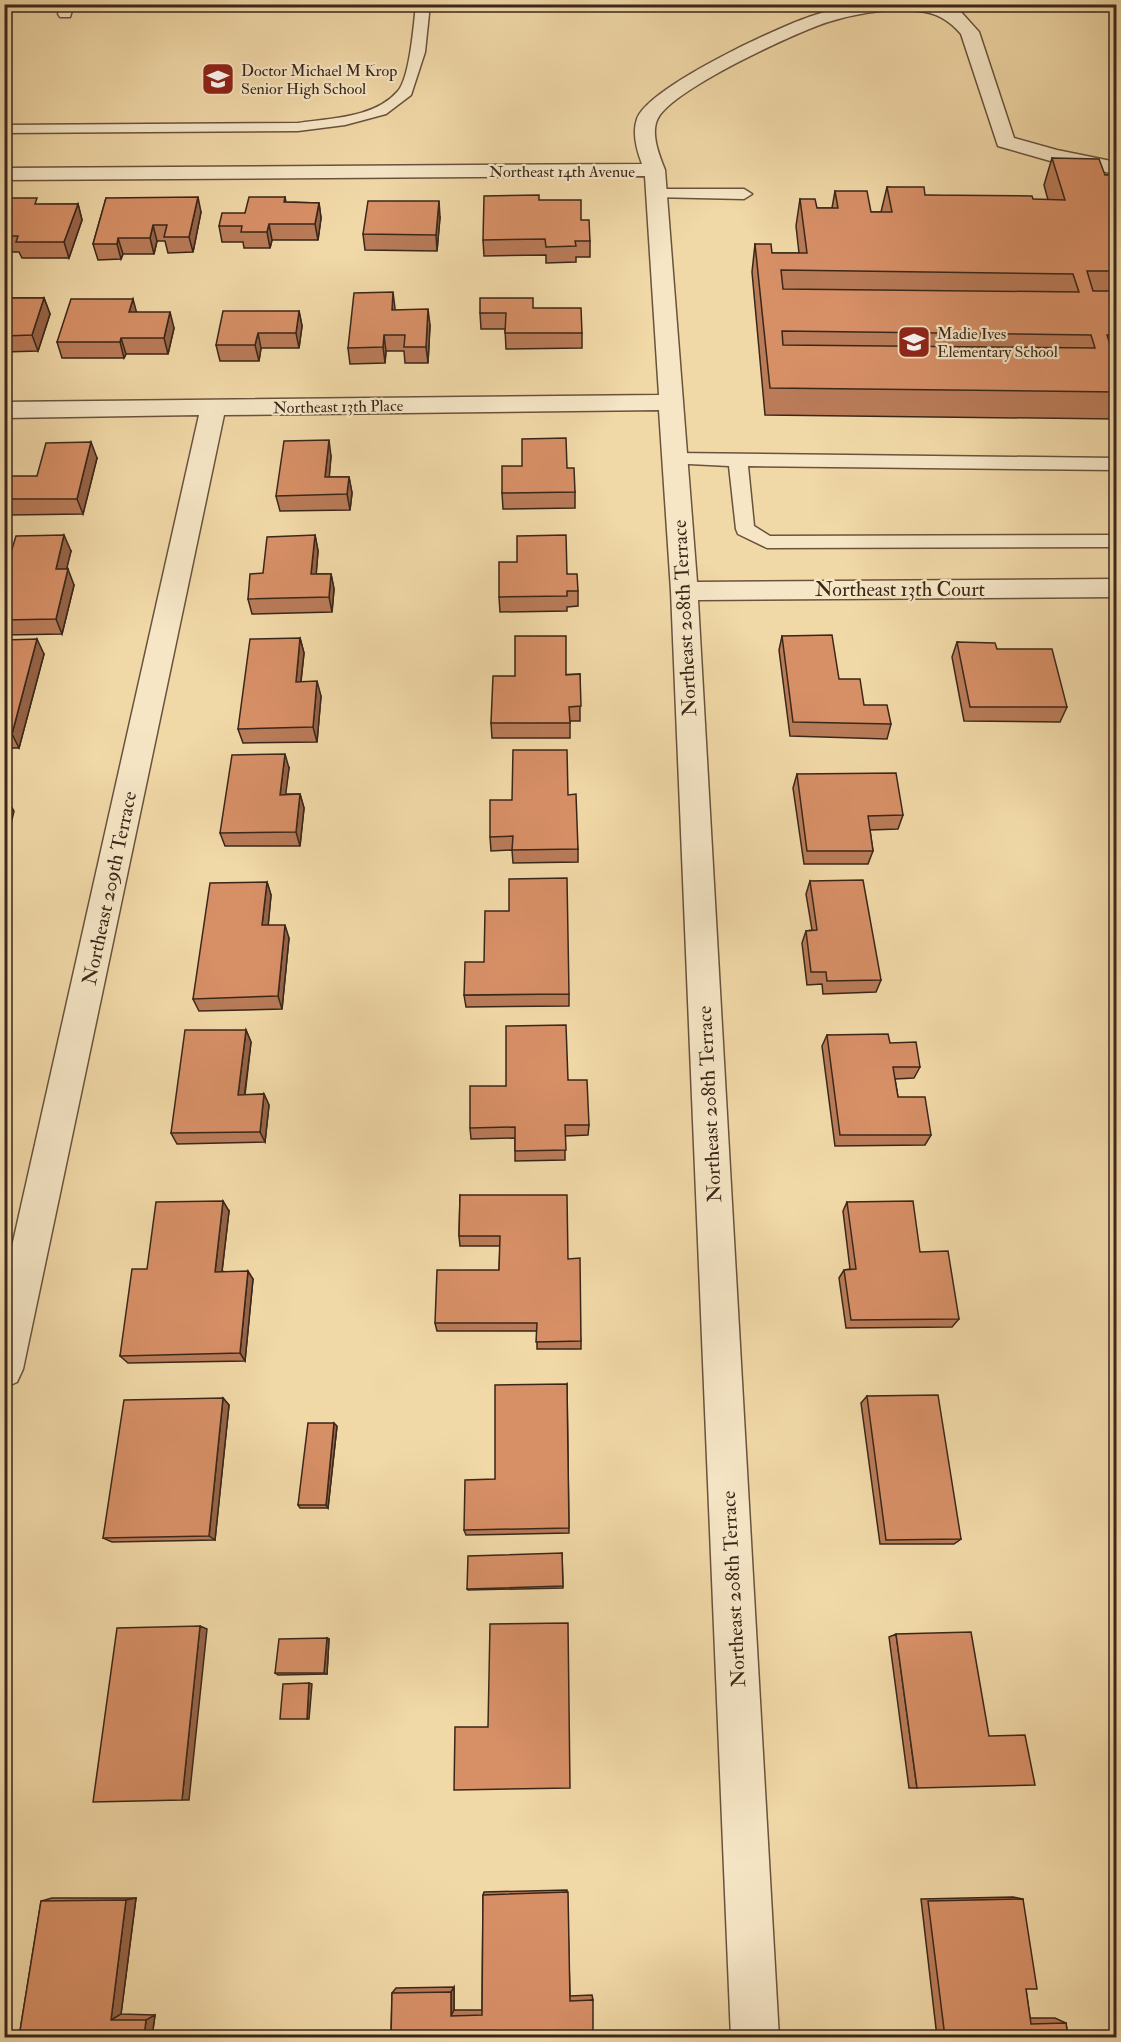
<svg xmlns="http://www.w3.org/2000/svg" width="1121" height="2042" viewBox="0 0 1121 2042" font-family="'IM FELL Double Pica',serif">
	<rect width="100%" height="100%" fill="#f1d8a7"/>
	<filter id="stains"><feTurbulence type="fractalNoise" baseFrequency=".00333" numOctaves="4"/><feColorMatrix values="0 0 0 0 .2 0 0 0 0 .09 0 0 0 0 .02 0 0 0 .5 -.17"/></filter>
	<radialGradient id="worn" r=".72"><stop offset=".6" stop-color="#630" stop-opacity="0"/><stop offset="1" stop-color="#630" stop-opacity=".3"/></radialGradient>
	<g fill="none" stroke-linecap="round" stroke-linejoin="round">
		<g stroke="#68533d" stroke-width="3">
			<path id="service" d="M61,4H74L70,17H60L58,14Z
				M416,4H430L425,52L411,95L386,114L345,125L298,131L4,133V125L298,123C331,118 375,118 398,91C410,77 414,23 416,4Z
				M656,189H744L752,194L744,199L651,197L648,194L651,191Z
				M675,453L1116,458V470L748,466L754,526L770,536L1116,535V547L767,548L738,534L736,529L729,466L669,463L666,459L669,455Z"/>
		</g>
		<g stroke="#68533d" stroke-width="3">
			<path id="minor" d="M858,4H938L961,12L979,32L1014,138L1057,150L1116,162V174L1054,162L998,146L961,34C950,21 936,12 918,11C889,8 856,13 828,22C794,33 674,89 658,118C650,133 659,155 665,170L697,582L1116,579V597L698,600L779,2038H731L671,591L659,410L224,415L23,1369L17,1382L4,1388V1282L199,415L4,418V402L659,395L645,176L4,180V168L642,164C637,151 632,133 637,119C648,87 783,24 818,14C831,10 845,7 858,4Z"/>
		</g>
		<use href="#service" fill="#f6e6c6" fill-rule="evenodd"/>
		<use href="#minor" fill="#f6e6c6" fill-rule="evenodd"/>
	</g>
	<path fill="#b97b58" stroke="#3a271a" stroke-width="1.5" d="M1052,158L1105,175H1116V419L765,415L752,272L755,244L772,253H799L796,226L800,199L817,208H832L835,191L871,212H881L887,187L925,195L1048,200L1044,185Z
		M285,197L286,202L319,203L321,218L318,240H272L270,248H244L243,242H222L219,226L245,213Z
		M106,198L201,212L193,252L168,253L165,241H157L154,254H123L121,259L98,260L93,244Z
		M539,200L581,220L590,241V257H576V262L546,263V255L484,256L483,240Z
		M78,204L82,220L69,258H22L19,252H4V205Z
		M440,217L437,251L365,250L363,234Z
		M4,298H44L50,314L38,351L4,352Z
		M533,308L582,333V348L506,349L505,329H481L480,313Z
		M395,310L430,325L428,363H405L404,351H386L385,363L350,364L348,348Z
		M299,311L302,326L299,348H261L259,361H220L216,345Z
		M137,312L174,328L168,354H126L124,358H62L57,342Z
		M331,456L329,477H349L352,493L350,510L280,511L276,496Z
		M97,458L83,514L8,515L4,507V489L37,476Z
		M567,468L575,492V508L503,509L502,493Z
		M315,535L318,551L316,574H331L334,589L332,612L252,614L248,599L263,573Z
		M71,551L66,569L74,585L62,634L4,635V575Z
		M567,574L578,591V606L567,607V611L500,612L499,597Z
		M782,636L839,679L864,705L891,724L887,739L790,736L779,650Z
		M300,638L304,653L301,682L321,696L317,742L243,743L238,729Z
		M4,640L44,654L19,748H4Z
		M957,642L997,649L1067,707L1060,722L964,721L952,657Z
		M580,674V721H570V738H492L491,723L515,676Z
		M289,768L285,794H300L304,808L300,846H225L220,833Z
		M797,774L903,815L898,829L870,830L873,851L868,864H804L793,788Z
		M568,795L578,849V862L513,863L512,850L491,851L490,837L512,800Z
		M810,881L881,980L876,992L823,994L822,984L807,985L802,943L806,931L812,930L806,894Z
		M267,882L271,895L268,925L289,938L282,1009L199,1011L193,999Z
		M569,994V1006L466,1007L464,995Z
		M246,1030L251,1042L245,1095L264,1094L269,1105L265,1142L177,1144L171,1133Z
		M827,1035L890,1043L920,1067L914,1078L895,1079L898,1097L931,1135L925,1145L835,1146L822,1046Z
		M568,1080L589,1125L588,1135L565,1136V1160L515,1161V1138L471,1139L470,1128L506,1086Z
		M460,1195L568,1259L581,1341V1349H537V1331H437L435,1323L499,1270L500,1246H460L459,1236Z
		M847,1202L920,1252L959,1319L952,1327L846,1328L839,1278L844,1270L850,1269L843,1211Z
		M229,1211L222,1271L253,1279L245,1361L128,1363L120,1356L147,1269Z
		M567,1384L569,1533L466,1535L464,1530L495,1479Z
		M867,1396L961,1539L954,1544H880L861,1403Z
		M223,1398L229,1405L215,1540L112,1542L103,1538Z
		M337,1426L328,1508H300L298,1505Z
		M562,1553L563,1588L468,1590L467,1589Z
		M896,1634L917,1788H909L889,1637Z
		M327,1638L329,1639L327,1674L278,1675L275,1673Z
		M567,1890L570,1996L592,1995L593,2000L391,2037L392,1993L396,1988L454,1987V2010H482L483,1895L484,1892Z
		M1013,1897L1023,1899L1026,1989L1030,2018H1055L1066,2023L1068,2037H937L921,1899Z
		M52,1898H136L121,2014L155,2015L152,2037H19L41,1901Z"/>
	<path fill="#966447" stroke="#3a271a" stroke-width="1.5" d="M198,197L201,212L193,252L189,237Z
		M439,201L440,217L437,251L436,235Z
		M319,203L321,218L318,240L315,224Z
		M78,204L82,220L69,258L64,242Z
		M269,224L272,240L270,248L267,232Z
		M153,225L157,241L154,254L150,238Z
		M118,238L123,254L121,259L117,244Z
		M393,292L395,308L394,326L392,310Z
		M44,298L50,314L38,351L32,335Z
		M133,299L137,314L129,312Z
		M428,309L430,325L428,363L426,347Z
		M299,311L302,326L299,348L296,333Z
		M170,312L174,328L168,354L164,338Z
		M258,333L261,348L259,361L255,345Z
		M384,335L386,351L385,363L383,347Z
		M121,338L126,354L124,358L120,342Z
		M329,440L331,456L328,493L325,477Z
		M91,442L97,458L83,514L77,499Z
		M349,477L352,493L350,510L347,494Z
		M64,535L71,551L63,584L56,569Z
		M315,535L318,551L315,590L311,574Z
		M68,569L74,585L62,634L56,619Z
		M331,574L334,589L332,612L329,597Z
		M300,638L304,653L299,697L296,682Z
		M37,639L44,654L19,748L12,734Z
		M317,681L321,696L317,742L313,727Z
		M285,754L289,768L284,808L280,795Z
		M4,758L10,768L4,790Z
		M300,794L304,808L300,846L296,832Z
		M6,797L14,811L6,845L4,843V804Z
		M267,882L271,895L267,938L262,925Z
		M285,925L289,938L282,1009L278,996Z
		M246,1030L251,1042L243,1106L238,1095Z
		M264,1094L269,1105L265,1142L260,1132Z
		M223,1201L229,1211L221,1280L215,1272Z
		M248,1271L253,1279L245,1361L240,1353Z
		M223,1398L229,1405L215,1540L209,1536Z
		M334,1423L337,1426L328,1508L326,1505Z
		M200,1626L207,1629L189,1800H182Z
		M327,1638L329,1639L327,1674L324,1673Z
		M309,1683L312,1684L309,1719H307Z
		M136,1898L121,2014L111,2020L126,1900Z
		M454,1987V2010L451,2016V1992Z
		M155,2015L152,2037H144L146,2020Z"/>
	<path fill="#d78f66" stroke="#3a271a" stroke-width="1.5" fill-rule="evenodd" d="M1052,158L1099,159L1105,175H1116V271H1087L1093,291H1116V335H1107L1111,348H1116V392L770,388L755,244H771L772,253H807L800,199H815L817,208H838L835,191H867L871,212H892L887,187H924L925,195L1032,196L1033,199L1065,200ZM781,270L1073,274L1079,292L783,289ZM782,331L1091,335L1095,348L783,345Z
		M539,195V200H581V220H589L590,241H575L576,246L546,247L545,239L483,240L484,196Z
		M198,197L189,237H164L167,225H153L150,238H118L117,244H93L106,198Z
		M249,197H285L284,202L319,203L315,224H269L267,232H241L242,226H219L222,213H245Z
		M7,198H37L35,204H78L64,242H16L18,236H4V205Z
		M368,201H439L436,235L363,234Z
		M393,292L392,310L428,309L426,347H404L405,335H384L383,347L348,348L354,293Z
		M4,298H44L32,335L4,336Z
		M480,298H533V308H581L582,333H505L506,313H480Z
		M71,299H133L129,312H170L164,338H121L120,342H57Z
		M223,311H299L296,333H258L255,345H216Z
		M566,438L567,468H574L575,492L502,493V466H522V439Z
		M329,440L325,477H349L347,494L276,496L284,441Z
		M91,442L77,499H4V489L9,476H37L46,443Z
		M64,535L56,569H68L56,619L4,620V575L16,536Z
		M315,535L311,574H331L329,597L248,599L250,574L263,573L267,537Z
		M566,535L567,574H577L578,591H567V596L499,597V562H517V536Z
		M832,635L839,679H860L864,705H887L891,724L793,722L782,636Z
		M515,636H566V675L580,674L581,706L569,707L570,723H491L493,676H515Z
		M300,638L296,682L317,681L313,727L238,729L250,639Z
		M37,639L12,734H4V640Z
		M957,642L995,643L997,649H1052L1067,707H970Z
		M513,750H567L568,795L576,794L578,849L512,850L513,836L490,837V800H512Z
		M285,754L280,795L300,794L296,832L220,833L232,755Z
		M896,773L903,815L868,816L873,851H807L797,774Z
		M567,878L569,994L464,995L465,962H484L485,911H509V879Z
		M863,880L881,980L827,981L826,972H811L806,931L817,930L810,881Z
		M267,882L262,925H285L278,996L193,999L210,883Z
		M566,1025L568,1080H587L589,1125H565L566,1150L515,1151V1127L470,1128V1086H506V1026Z
		M185,1030H246L238,1095L264,1094L260,1132L171,1133Z
		M888,1034L890,1043L916,1042L920,1067H893L898,1097H925L931,1135H840L827,1035Z
		M460,1195H567L568,1259L580,1258L581,1341L536,1342L537,1323H435L437,1270H499L500,1236H459Z
		M223,1201L215,1272L248,1271L240,1353L120,1356L132,1269H147L156,1202Z
		M913,1201L920,1252L948,1251L959,1319L851,1320L844,1270L856,1269L847,1202Z
		M567,1384L569,1528L464,1530L465,1480L495,1479V1385Z
		M938,1395L961,1539L886,1540L867,1396Z
		M223,1398L209,1536L103,1538L124,1400Z
		M308,1423H334L326,1505H298Z
		M562,1553L563,1586L467,1589L468,1556Z
		M568,1623L570,1788L454,1790L455,1727H488L490,1624Z
		M200,1626L182,1800L93,1802L117,1628Z
		M971,1632L989,1736L1025,1735L1035,1785L917,1788L896,1634Z
		M327,1638L324,1673H275L279,1639Z
		M309,1683L307,1719H280L283,1684Z
		M568,1892L570,2001L593,2000V2037H391L392,1993L451,1992V2016L482,2015L483,1895Z
		M1023,1899L1037,1989H1026L1031,2024L1066,2023L1068,2037H945L928,1901Z
		M126,1900L111,2020H146L144,2037H19L41,1901Z"/>
	<defs>
		<g id="school-square" transform="scale(1.725)"><rect x="-9" y="-9" width="18" height="18" rx="4" fill="#8f2418" stroke="#f6e6c6"/><path d="M0-5L7-2L0 1L-7-2ZM-4 1L0 2.5L4 1V4Q0 6-4 4Z" fill="#fff"/></g>
	</defs>
	<g fill-rule="evenodd">
		<use href="#school-square" x="218" y="79"/>
		<use href="#school-square" x="914" y="342"/>
	</g>
	<g text-anchor="middle" stroke-width="4.5" stroke-linejoin="round" paint-order="stroke">
		<g font-size="16" fill="#3a271a" stroke="#f6e6c6" text-anchor="start">
			<text x="241" y="76">Doctor Michael M Krop<tspan x="241" dy="18">Senior High School</tspan></text>
			<text x="937" y="339">Madie Ives<tspan x="937" dy="18">Elementary School</tspan></text>
		</g>
		<g font-size="16" fill="#3a271a" stroke="#f6e6c6">
			<text x="562" y="177">Northeast 14th Avenue</text>
			<text transform="translate(338 406) rotate(-1)" y="6">Northeast 13th Place</text>
		</g>
		<g font-size="20" fill="#3a271a" stroke="#f6e6c6">
			<text x="900" y="596">Northeast 13th Court</text>
			<text transform="translate(684 618) rotate(-93)" y="7">Northeast 208th Terrace</text>
			<text transform="translate(109 888) rotate(-78)" y="7">Northeast 209th Terrace</text>
			<text transform="translate(709 1104) rotate(-93)" y="7">Northeast 208th Terrace</text>
			<text transform="translate(733 1589) rotate(-93)" y="7">Northeast 208th Terrace</text>
		</g>
	</g>
	<rect width="1121" height="2042" fill="none" stroke="#f1d8a7" stroke-width="24"/>
	<rect x="6" y="6" width="1109" height="2030" fill="none" stroke="#3a271a" stroke-width="3"/>
	<rect x="12" y="12" width="1097" height="2018" fill="none" stroke="#3a271a" stroke-width="1.5"/>
	<rect width="100%" height="100%" filter="url(#stains)"/>
	<rect width="100%" height="100%" fill="url(#worn)"/>
</svg>
